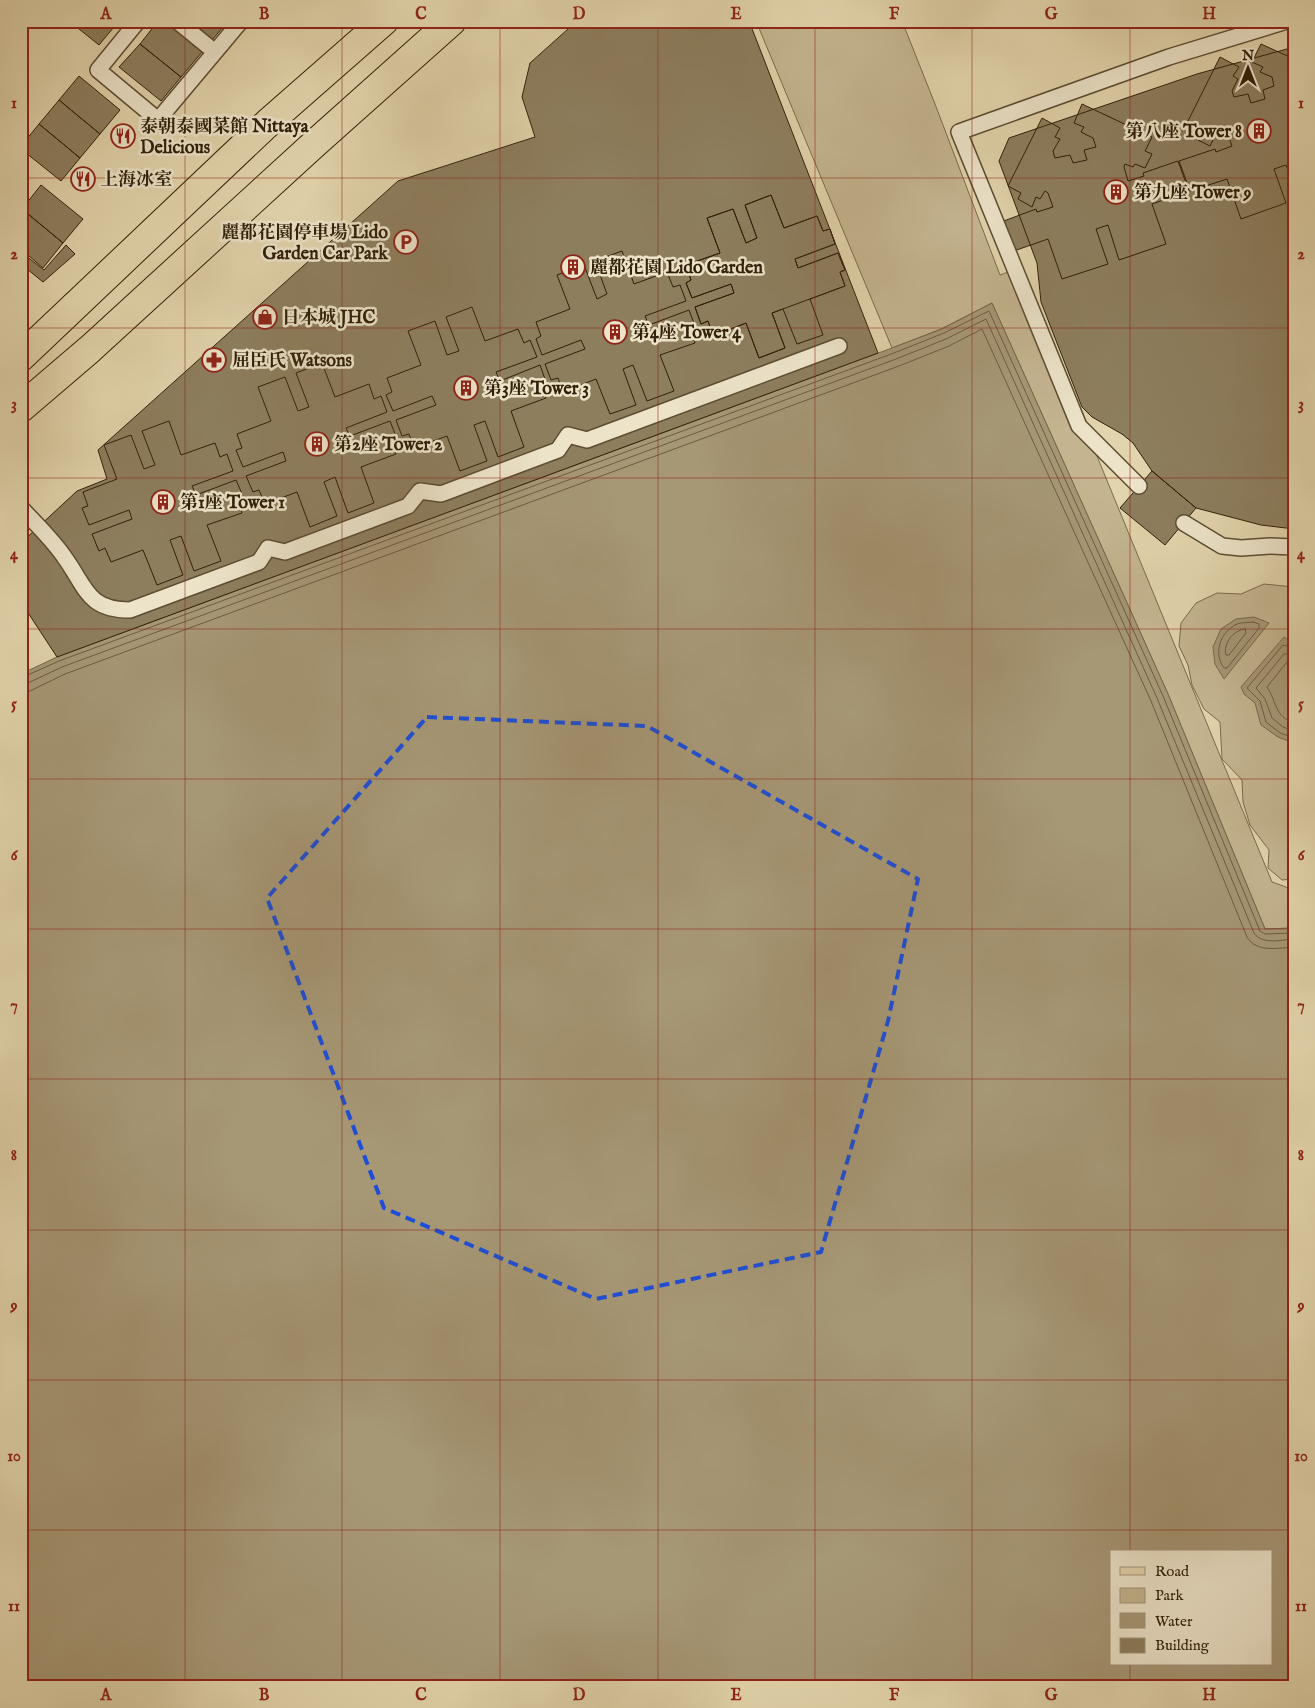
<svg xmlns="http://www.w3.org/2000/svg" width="1315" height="1708" viewBox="0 0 1315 1708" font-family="'IM FELL English','Noto Serif TC',serif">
	<rect width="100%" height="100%" fill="#e2d4ac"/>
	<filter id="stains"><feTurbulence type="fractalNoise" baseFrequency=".004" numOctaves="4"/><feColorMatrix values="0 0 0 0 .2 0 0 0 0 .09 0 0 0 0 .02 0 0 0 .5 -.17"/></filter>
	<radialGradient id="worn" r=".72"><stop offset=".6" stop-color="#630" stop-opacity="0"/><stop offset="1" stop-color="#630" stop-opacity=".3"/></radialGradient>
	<path fill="#c4b590" stroke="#7a6a4d" d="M756,21H902L935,104L1000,275L1022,267L1085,427L1272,882L1286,887L1294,894V928L1265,929L1168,694L992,303L941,329L892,348Z
		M1264,584L1294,587V879L1282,880L1268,868L1269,850L1250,825L1243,802L1242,780L1222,759L1220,722L1204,709L1192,685L1188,665L1179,646L1181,623L1196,603L1217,593L1241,594Z"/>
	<path fill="#a69775" stroke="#77674a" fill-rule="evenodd" d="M992,303L1168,694L1265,929L1294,928V1687H21V674L57,657L892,348L942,329ZM1111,1552H1271V1664H1111Z
		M1254,617L1269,623L1224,679L1215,664L1213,647L1221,629L1236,619Z
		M1284,637L1294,644V743L1278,737L1261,725L1255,703L1244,694L1241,687Z"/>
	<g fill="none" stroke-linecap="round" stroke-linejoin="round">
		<path stroke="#6c5c40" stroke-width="1" d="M1253,622L1259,624V628L1227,668H1224C1213,653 1220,632 1237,624C1241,622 1248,623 1253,622Z
			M1245,629L1246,633L1229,655H1226C1223,644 1233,630 1245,629Z
			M1294,648L1283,645L1247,688L1260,701L1266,722L1280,733L1294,738
			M1294,654H1284L1256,688L1265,699L1272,718L1283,727L1294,731
			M1294,662H1287L1267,687C1277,702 1274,716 1294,723
			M21,678L59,661L894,353L944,333L989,311L1163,696L1260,931L1265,934L1294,933
			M21,684L28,683L62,667L896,359L946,339L986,319L1157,698L1254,933C1262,945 1281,940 1294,939
			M21,692L30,691L65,674L899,366L949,346L982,329L1151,701L1247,937C1257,953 1277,948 1294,947"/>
	</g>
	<path fill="#8d7e5e" stroke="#31200a" d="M69,21H119L99,45Z
		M158,21H165L202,52L181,77L140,44Z
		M189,21H228L212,40Z
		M577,21H749L878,353L57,657L21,602V543L77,491L107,479L98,450L398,181L535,137L522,97L530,63Z
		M140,44L181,77L161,101L119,67Z
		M1261,44L1294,59V186L1286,165L1274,169L1286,203L1241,219L1227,179L1190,191L1179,161L1215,149L1216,152L1232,146L1227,132L1223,130L1219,138L1215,136L1210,146L1196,139L1200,132L1186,125L1220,57L1239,67L1233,76L1238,79L1232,91L1234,97L1248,94L1251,103L1265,99L1263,90L1274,86L1272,77L1260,72L1263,67L1252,62Z
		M1294,47V529L1261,525L1196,508L1152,471L1133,443L1122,434L1092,417L1082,407L1041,302L1037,263L999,161L1009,138L1197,74Z
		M79,76L120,110L100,134L59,100Z
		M59,100L100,134L80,158L39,124Z
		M1082,104L1152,137L1145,151L1152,154L1145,168L1135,164L1133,167L1125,164L1124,167L1128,181L1144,176L1143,173L1178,161L1189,191L1152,204L1166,244L1119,260L1108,225L1096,229L1108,264L1062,279L1048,239L1011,252L1001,222L1036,209L1037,212L1053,207L1048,193L1045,191L1040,199L1036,197L1032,207L1018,199L1021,193L1008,186L1042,118L1060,128L1055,137L1060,139L1053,151L1055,158L1070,155L1073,163L1087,160L1084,150L1096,147L1093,138L1081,132L1084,127L1074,123Z
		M39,124L80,158L61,181L21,149V146Z
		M41,185L83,219L63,243L22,209Z
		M771,195L784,228L817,216L823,231L830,229L835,244L795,259L798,268L838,253L845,270L840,272L845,286L772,313L785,348L759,358L746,323L713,336L708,321L701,324L695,307L734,293L731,284L692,298L686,283L691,280L686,265L720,253L707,218L733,209L746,243L757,238L745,205Z
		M771,195L784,228L817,216L823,231L830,229L835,244L795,259L798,268L838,253L845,270L840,272L845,286L810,299L823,335L797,344L783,309L772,313L785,348L759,358L746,323L713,336L708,321L701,324L695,307L734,293L731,284L692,298L686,283L691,280L686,265L720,253L707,218L733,209L746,243L757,238L745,205Z
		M22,209L63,243L43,268L21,249Z
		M66,245L75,254L43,282L21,264V252L44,270Z
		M622,251L634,284L667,272L673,287L680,285L686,301L645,316L649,325L689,310L695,326L690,328L695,343L660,355L674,391L647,401L633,365L623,369L636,405L610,414L596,379L563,392L558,378L551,380L545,364L585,349L581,340L542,355L536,339L541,336L536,322L570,309L557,275L584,265L597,299L607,294L595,261Z
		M472,307L485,341L518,329L524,343L530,340L537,357L496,372L500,381L540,365L546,382L541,384L546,398L511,411L524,447L498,457L485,421L474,425L487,461L460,471L447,436L414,448L409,434L402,436L396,420L436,405L432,396L393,411L386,395L392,392L387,378L421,365L408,331L435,321L447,355L459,351L446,317Z
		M322,363L335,397L369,384L374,399L381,396L387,412L346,428L350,436L390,421L397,439L391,440L396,454L361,467L374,503L348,513L335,477L324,482L337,516L310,527L297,492L265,504L259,490L253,492L246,476L286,461L283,452L243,467L236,450L242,448L237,434L271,421L258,387L285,377L298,411L309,407L296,373Z
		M169,421L181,455L215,443L220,457L227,454L233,471L192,486L196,495L236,480L243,496L237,499L242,513L207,525L221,561L194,571L181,536L170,540L183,575L157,585L143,550L111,562L105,548L99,551L92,534L132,519L129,510L89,525L82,508L88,506L83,492L117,479L104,445L131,435L144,469L155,465L142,431Z
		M1152,471L1196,508L1165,545L1120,508Z"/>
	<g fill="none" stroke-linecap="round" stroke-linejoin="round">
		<g stroke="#5d4d32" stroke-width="18">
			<path id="lane" d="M138,21L98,70L158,120L241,21
				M177,21L215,52
				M1139,486L1079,426L959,132L1169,57L1287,21
				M21,508C36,524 53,540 65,558C86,587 87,610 130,610L259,562L268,548L285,552L408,506L420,491L441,494L558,450L568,435L587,440L839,346
				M1184,523L1222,546L1241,548L1270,546L1294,547"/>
		</g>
		<g stroke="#31200a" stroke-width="30">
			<path id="primary" d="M21,357L270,121L384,21
				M21,408L90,349L312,146L452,21"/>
		</g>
		<use href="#lane" stroke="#ece3c9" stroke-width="15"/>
		<use href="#primary" stroke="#e2d4ac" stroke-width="28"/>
	</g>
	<path fill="none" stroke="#1d4ed8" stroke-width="4" stroke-dasharray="10 6" stroke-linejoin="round" d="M427,717L647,726L918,879L888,1021L821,1252L596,1299L384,1208L267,898Z"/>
	<path fill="none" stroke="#8f2418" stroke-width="1" stroke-opacity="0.55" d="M185,21V1687M342,21V1687M500,21V1687M658,21V1687M815,21V1687M972,21V1687M1130,21V1552M21,178H1294M21,328H1294M21,478H1294M21,629H1294M21,779H1294M21,929H1294M21,1079H1294M21,1230H1294M21,1380H1294M21,1530H1294M1130,1664V1687"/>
	<defs>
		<g id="building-ring" transform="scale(1.25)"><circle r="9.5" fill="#ece3c9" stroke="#8f2418" stroke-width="1.5"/><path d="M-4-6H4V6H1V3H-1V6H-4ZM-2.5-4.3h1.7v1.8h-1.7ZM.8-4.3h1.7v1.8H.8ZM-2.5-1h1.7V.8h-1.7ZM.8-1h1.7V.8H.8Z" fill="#8f2418"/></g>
		<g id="restaurant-ring" transform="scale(1.25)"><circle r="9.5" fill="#ece3c9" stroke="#8f2418" stroke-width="1.5"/><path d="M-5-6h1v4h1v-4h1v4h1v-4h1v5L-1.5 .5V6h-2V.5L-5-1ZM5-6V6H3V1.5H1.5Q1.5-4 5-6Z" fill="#8f2418"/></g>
		<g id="parking-ring" transform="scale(1.25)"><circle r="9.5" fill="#ece3c9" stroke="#8f2418" stroke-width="1.5"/><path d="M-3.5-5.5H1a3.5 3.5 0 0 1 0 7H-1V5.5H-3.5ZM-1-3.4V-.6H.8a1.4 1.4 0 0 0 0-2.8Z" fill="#8f2418"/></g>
		<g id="shop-ring" transform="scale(1.25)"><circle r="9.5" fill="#ece3c9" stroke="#8f2418" stroke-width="1.5"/><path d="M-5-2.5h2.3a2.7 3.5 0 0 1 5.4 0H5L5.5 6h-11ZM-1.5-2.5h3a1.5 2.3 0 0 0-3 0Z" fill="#8f2418"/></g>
		<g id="pharmacy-ring" transform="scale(1.25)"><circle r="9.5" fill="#ece3c9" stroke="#8f2418" stroke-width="1.5"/><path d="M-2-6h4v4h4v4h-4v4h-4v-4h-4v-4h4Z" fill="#8f2418"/></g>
	</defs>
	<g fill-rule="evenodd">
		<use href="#building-ring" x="1259" y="131"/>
		<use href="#restaurant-ring" x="123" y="136"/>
		<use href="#restaurant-ring" x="83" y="179"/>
		<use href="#building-ring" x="1116" y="192"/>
		<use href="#parking-ring" x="406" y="242"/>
		<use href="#building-ring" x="573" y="267"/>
		<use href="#shop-ring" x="265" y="317"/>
		<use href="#building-ring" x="615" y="332"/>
		<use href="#pharmacy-ring" x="214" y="360"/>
		<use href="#building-ring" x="466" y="388"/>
		<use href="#building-ring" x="317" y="444"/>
		<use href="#building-ring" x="163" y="502"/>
	</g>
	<g text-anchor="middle" stroke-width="5" stroke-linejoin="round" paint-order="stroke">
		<g font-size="18" font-weight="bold" fill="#31200a" stroke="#ece3c9" text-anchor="start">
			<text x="140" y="132">泰朝泰國菜館 Nittaya<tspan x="140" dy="21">Delicious</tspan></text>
			<text x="1242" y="137" text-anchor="end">第八座 Tower 8</text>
			<text x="100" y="185">上海冰室</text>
			<text x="1134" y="198">第九座 Tower 9</text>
			<text x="388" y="238" text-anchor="end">麗都花園停車場 Lido<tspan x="388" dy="21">Garden Car Park</tspan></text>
			<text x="590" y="273">麗都花園 Lido Garden</text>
			<text x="282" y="323">日本城 JHC</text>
			<text x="632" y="338">第4座 Tower 4</text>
			<text x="232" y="366">屈臣氏 Watsons</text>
			<text x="484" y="394">第3座 Tower 3</text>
			<text x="334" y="450">第2座 Tower 2</text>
			<text x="180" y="508">第1座 Tower 1</text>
		</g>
	</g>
	<rect width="1315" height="1708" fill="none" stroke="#e2d4ac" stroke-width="55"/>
	<rect x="1110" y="1550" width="162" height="115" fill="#ece3c9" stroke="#a1957d"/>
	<rect x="1120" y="1567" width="25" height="8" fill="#e2d4ac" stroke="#a1957d"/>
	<text x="1155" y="1576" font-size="15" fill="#31200a">Road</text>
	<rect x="1120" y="1588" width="25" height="15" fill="#c4b590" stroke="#a1957d"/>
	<text x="1155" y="1600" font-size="15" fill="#31200a">Park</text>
	<rect x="1120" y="1613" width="25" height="15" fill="#a69775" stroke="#a1957d"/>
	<text x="1155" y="1626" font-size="15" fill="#31200a">Water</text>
	<rect x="1120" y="1638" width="25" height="15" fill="#8d7e5e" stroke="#a1957d"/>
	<text x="1155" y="1650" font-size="15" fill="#31200a">Building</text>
	<g transform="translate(1248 68)" stroke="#ece3c9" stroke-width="4" paint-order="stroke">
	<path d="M0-4L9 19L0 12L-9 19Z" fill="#31200a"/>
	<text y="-8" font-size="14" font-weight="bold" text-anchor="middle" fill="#31200a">N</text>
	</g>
	<rect x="28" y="28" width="1260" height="1652" fill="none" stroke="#8f2418" stroke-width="2"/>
	<g font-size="16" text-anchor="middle" font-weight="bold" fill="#8f2418">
		<text x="106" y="19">A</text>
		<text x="264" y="19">B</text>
		<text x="421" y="19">C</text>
		<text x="579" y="19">D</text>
		<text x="736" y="19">E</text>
		<text x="894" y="19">F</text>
		<text x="1051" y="19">G</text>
		<text x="1209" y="19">H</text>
		<text x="14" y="108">1</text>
		<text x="1301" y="108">1</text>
		<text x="14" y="259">2</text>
		<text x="1301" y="259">2</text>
		<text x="14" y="409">3</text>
		<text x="1301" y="409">3</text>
		<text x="14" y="559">4</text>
		<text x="1301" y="559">4</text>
		<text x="14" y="709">5</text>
		<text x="1301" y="709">5</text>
		<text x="14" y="860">6</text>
		<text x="1301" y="860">6</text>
		<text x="14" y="1010">7</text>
		<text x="1301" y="1010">7</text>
		<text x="14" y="1160">8</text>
		<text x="1301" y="1160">8</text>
		<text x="14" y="1311">9</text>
		<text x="1301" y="1311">9</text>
		<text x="14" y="1461">10</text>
		<text x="1301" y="1461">10</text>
		<text x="14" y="1611">11</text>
		<text x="1301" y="1611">11</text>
		<text x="106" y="1700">A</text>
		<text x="264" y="1700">B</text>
		<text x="421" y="1700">C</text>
		<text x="579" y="1700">D</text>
		<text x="736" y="1700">E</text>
		<text x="894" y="1700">F</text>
		<text x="1051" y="1700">G</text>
		<text x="1209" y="1700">H</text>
	</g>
	<rect width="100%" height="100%" filter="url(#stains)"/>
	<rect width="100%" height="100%" fill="url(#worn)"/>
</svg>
